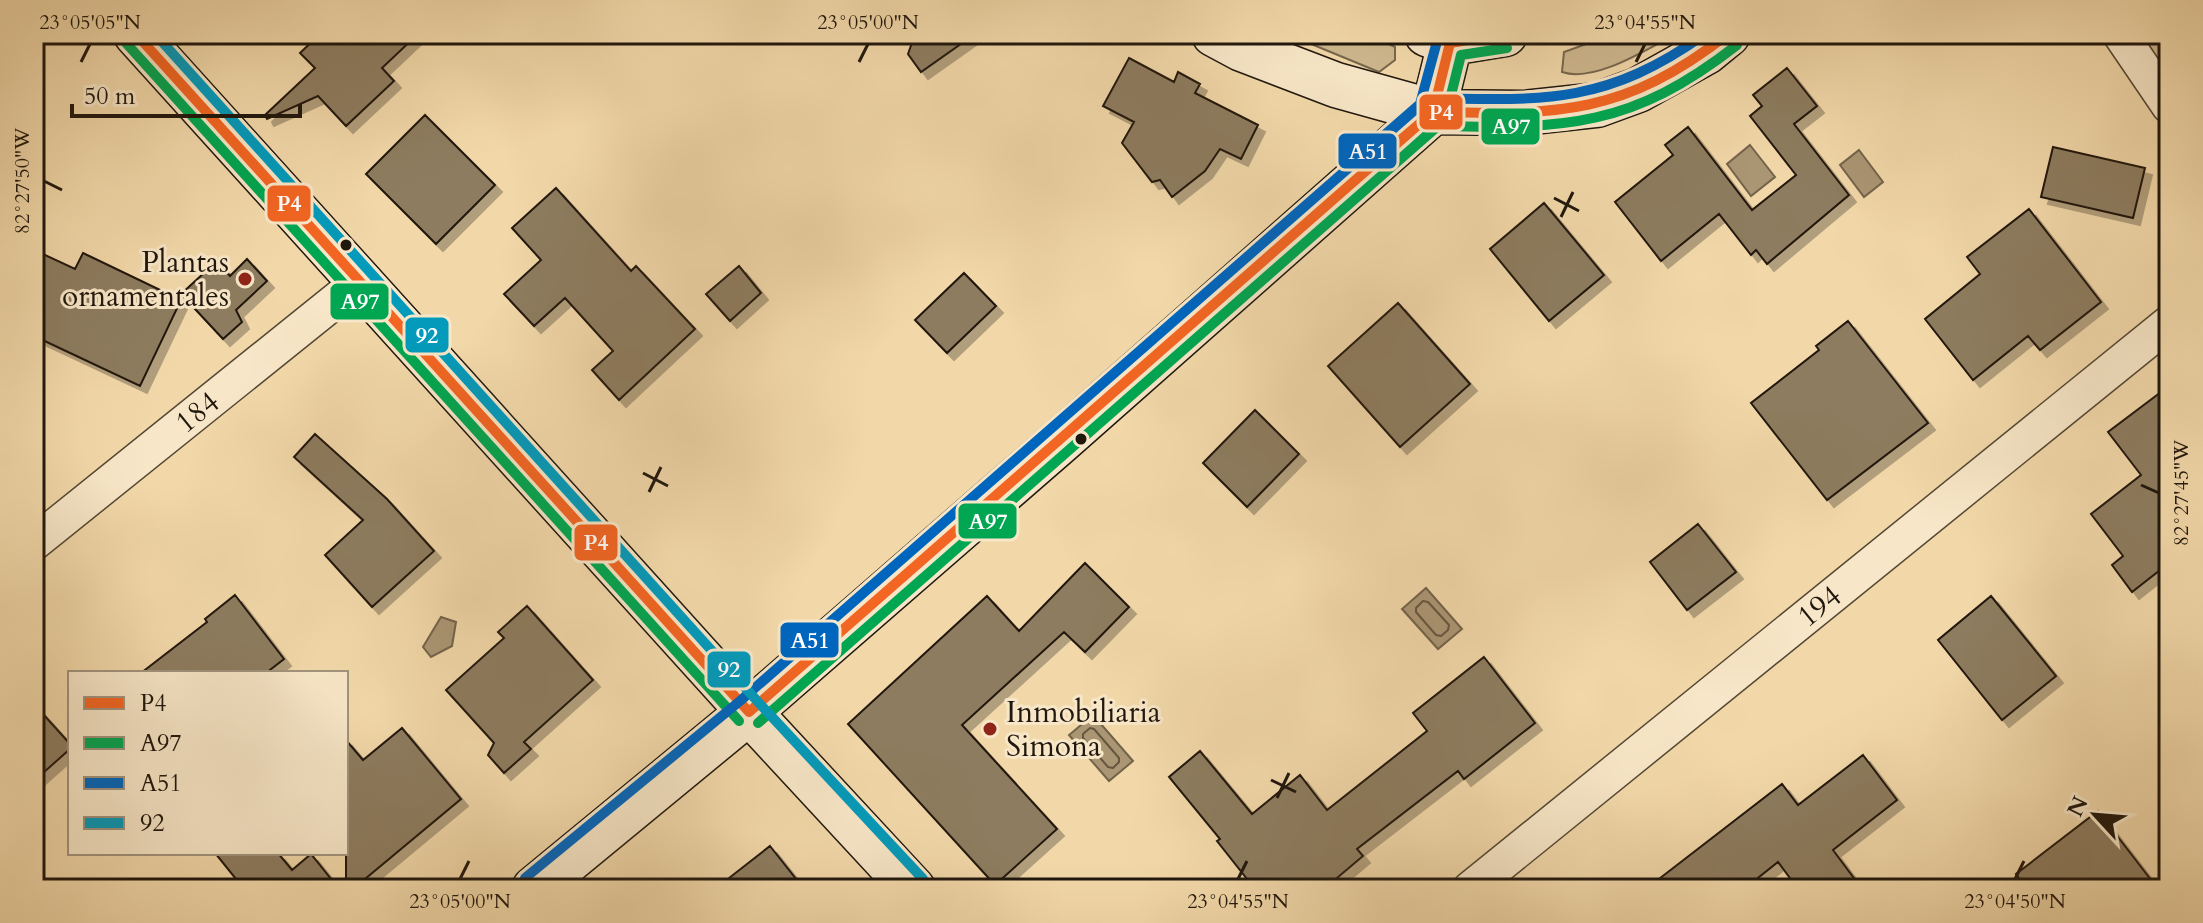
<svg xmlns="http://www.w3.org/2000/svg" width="2203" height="923" viewBox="0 0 2203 923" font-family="Cardo,serif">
	<defs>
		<filter id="shadow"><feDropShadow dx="7" dy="7" stdDeviation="0" flood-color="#0004"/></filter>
	</defs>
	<rect width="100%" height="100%" fill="#f2d8a9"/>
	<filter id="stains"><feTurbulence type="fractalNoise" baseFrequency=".0025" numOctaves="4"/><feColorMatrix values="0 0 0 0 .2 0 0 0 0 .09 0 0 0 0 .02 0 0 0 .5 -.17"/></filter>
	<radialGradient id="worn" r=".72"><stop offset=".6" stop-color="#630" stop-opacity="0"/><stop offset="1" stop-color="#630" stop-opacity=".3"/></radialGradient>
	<path fill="#ceb78e" stroke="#77674e" stroke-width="2" d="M1287,34H1368L1395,47V60L1379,72Z
		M1614,34H1676C1647,49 1595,83 1562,72L1564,52Z
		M2120,34H2169V106Z"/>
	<path fill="#ab9674" stroke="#73634b" stroke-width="2" d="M1750,145L1775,177L1751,196L1727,164Z
		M1859,150L1883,182L1864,197L1840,165Z
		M1426,588L1462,629L1438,649L1402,609Z
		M441,617L456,622L452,646L431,657L423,647Z
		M1093,715L1133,761L1109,781L1069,735Z"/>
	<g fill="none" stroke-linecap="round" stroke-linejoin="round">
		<path stroke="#665640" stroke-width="2" d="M1423,601L1428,602L1449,625L1448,630L1441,636L1436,635L1416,612V608Z
			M1090,728L1094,729L1119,758V762L1113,768L1108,767L1083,738V734Z"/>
	</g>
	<path fill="#8d7b5e" stroke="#20170d" stroke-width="2" filter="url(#shadow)" d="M320,34H418L382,68L394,81L346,126L318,96L267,119L265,115L315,68L300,53Z
		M915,34H975L921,72L908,54Z
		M1129,58L1174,82L1178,72L1200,84L1195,93L1258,125L1241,159L1220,149L1205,171L1172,197L1160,180L1152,182L1122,143L1134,122L1103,106Z
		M1787,68L1817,106L1794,124L1849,195L1767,264L1756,250L1751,255L1719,214L1661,261L1615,202L1673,155L1665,145L1688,127L1752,210L1796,175L1750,116L1762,106L1753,95Z
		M425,115L495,185L436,244L366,174Z
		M2053,147L2145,168L2133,218L2041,197Z
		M556,188L631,271L636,266L695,329L619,400L592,370L613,351L565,298L534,326L504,294L541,260L512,228Z
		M1544,203L1604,275L1549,321L1490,249Z
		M2029,209L2101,302L2040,350L2028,336L1973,380L1925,319L1980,274L1967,257Z
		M83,253L181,300L140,386L34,336V273L43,254L75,269Z
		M247,259L267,281L236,310L242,322L223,339L181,294L217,261L230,276Z
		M739,266L761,293L730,321L706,294Z
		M964,273L996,306L947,353L915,320Z
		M1398,303L1470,384L1400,447L1328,366Z
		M1848,321L1928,423L1827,500L1751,403L1819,350L1816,346Z
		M2169,386V563L2132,592L2112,565L2123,556L2091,514L2141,475L2108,432Z
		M1255,410L1299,454L1247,507L1203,463Z
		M315,434L387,499L434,551L372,607L325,555L363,520L294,457Z
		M1698,524L1736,572L1687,610L1650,562Z
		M1085,563L1129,607L1085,652L1064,632L962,725L1057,829L995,885L848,724L987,596L1019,631Z
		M235,595L284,659L266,673H141L207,622L205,619Z
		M1991,596L2056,676L2002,720L1938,640Z
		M527,606L593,680L524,742L531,749L504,773L488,755L494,743L446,690L504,638L498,632Z
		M1484,657L1535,723L1464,779L1458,771L1357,849L1363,856L1324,889H1255L1217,841L1220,839L1169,777L1200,751L1252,814L1300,775L1327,810L1427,731L1413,713Z
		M34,704L70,744V749L34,781Z
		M402,728L461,799L353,889H346V740L363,760Z
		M1863,755L1897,800L1833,850L1862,889H1798L1778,862L1744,889H1646L1782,784L1798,805Z
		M2098,811L2158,889H2027L2016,874Z
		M770,846L804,889H715Z
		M215,853H278L292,870L311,854L339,889H244Z"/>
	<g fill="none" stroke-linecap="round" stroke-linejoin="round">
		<g stroke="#544734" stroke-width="37">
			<path id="street" d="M2120,34L2169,106
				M34,543L360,281
				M1470,889L2169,323"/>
		</g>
		<g stroke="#20170d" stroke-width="47">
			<path id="secondary" d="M136,34L749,712L913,889
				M1214,34L1242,49L1336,85L1433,112L1524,113L1597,105L1638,90L1706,52L1728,34
				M1427,34L1450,43L1505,34
				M534,889L749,712L1062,440L1433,112L1450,43"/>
		</g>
		<use href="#street" stroke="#f7e6c7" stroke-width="34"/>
		<use href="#secondary" stroke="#f7e6c7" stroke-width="44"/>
		<g stroke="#f7e6c7" stroke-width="16">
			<path id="bus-1" d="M136,34L749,712
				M1390,149L1433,112L1450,43L1505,34
				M749,712L1433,112C1559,115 1624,115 1728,34"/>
		</g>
		<g stroke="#f7e6c7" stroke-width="16">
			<path id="bus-2" d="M126,43L739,721
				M1399,160L1445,119L1461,55L1507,48
				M758,723L1438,126C1566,129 1632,127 1737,45"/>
		</g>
		<g stroke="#f7e6c7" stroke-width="16">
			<path id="bus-3" d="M1381,138L1420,104L1439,34
				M525,878L740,701L1425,101L1433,98C1547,101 1608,103 1705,34"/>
		</g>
		<g stroke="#f7e6c7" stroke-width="16">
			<path id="bus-4" d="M155,34L759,703L923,879"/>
		</g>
		<use href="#bus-1" stroke="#f26522" stroke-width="10"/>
		<use href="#bus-2" stroke="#00a651" stroke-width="10"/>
		<use href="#bus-3" stroke="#0065bd" stroke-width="10"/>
		<use href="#bus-4" stroke="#039abb" stroke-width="10"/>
	</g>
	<path fill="none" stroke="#20170d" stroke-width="3" d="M81,62L90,44M859,62L868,44M1636,62L1645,44M44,181L62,190M1554,198L1579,211M1561,217L1573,192M643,473L668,486M2141,485L2159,493M649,492L661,467M1271,780L1296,792M1277,798L1289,773M460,879L469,861M1238,879L1247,861M2015,879L2024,861"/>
	<g fill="#20170d" stroke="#f7e6c7" stroke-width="3">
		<circle cx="346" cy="245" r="7"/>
		<circle cx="1081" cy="439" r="7"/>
	</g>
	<g fill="#8f2418" stroke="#f7e6c7" stroke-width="3">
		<circle cx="245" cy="279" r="8"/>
		<circle cx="990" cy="729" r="8"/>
	</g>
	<g text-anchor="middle" stroke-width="6" stroke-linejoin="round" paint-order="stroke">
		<g font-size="30" fill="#20170d" stroke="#f7e6c7" text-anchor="end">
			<text x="229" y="272">Plantas<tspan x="229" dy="34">ornamentales</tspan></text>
			<text x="1006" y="722" text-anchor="start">Inmobiliaria<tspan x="1006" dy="34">Simona</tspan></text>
		</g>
		<g font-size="30" fill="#20170d" stroke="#f7e6c7">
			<text transform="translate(197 412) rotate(-39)" y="10">184</text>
			<text transform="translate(1819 606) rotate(-39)" y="10">194</text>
		</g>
	</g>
	<g stroke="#f7e6c7" stroke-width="3">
		<rect x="1418" y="93" width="46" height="38" rx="8" fill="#f26522"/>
		<rect x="1480" y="107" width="61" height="39" rx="8" fill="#00a651"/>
		<rect x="1337" y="132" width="61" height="38" rx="8" fill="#0065bd"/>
		<rect x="266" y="184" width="46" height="39" rx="8" fill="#f26522"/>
		<rect x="329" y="282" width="61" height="39" rx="8" fill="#00a651"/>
		<rect x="404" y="316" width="46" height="38" rx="8" fill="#039abb"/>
		<rect x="957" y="502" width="61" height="38" rx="8" fill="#00a651"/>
		<rect x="573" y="523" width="46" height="39" rx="8" fill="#f26522"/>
		<rect x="779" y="621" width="61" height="38" rx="8" fill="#0065bd"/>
		<rect x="706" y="650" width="46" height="39" rx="8" fill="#039abb"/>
	</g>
	<g font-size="22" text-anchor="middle" font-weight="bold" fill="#fff">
		<text x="1441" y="120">P4</text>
		<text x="1511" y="134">A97</text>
		<text x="1368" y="159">A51</text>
		<text x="289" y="211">P4</text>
		<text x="360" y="309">A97</text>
		<text x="427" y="343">92</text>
		<text x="988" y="529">A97</text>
		<text x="596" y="550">P4</text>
		<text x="810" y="648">A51</text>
		<text x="729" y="677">92</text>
	</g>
	<rect width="2203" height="923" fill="none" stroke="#f2d8a9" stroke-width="88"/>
	<rect x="68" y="671" width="280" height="184" fill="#f7e6c7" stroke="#a1937d" stroke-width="2"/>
	<rect x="84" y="697" width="40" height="12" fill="#f26522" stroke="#a1937d" stroke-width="2"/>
	<text x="140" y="711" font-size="24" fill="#20170d">P4</text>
	<rect x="84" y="737" width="40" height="12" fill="#00a651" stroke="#a1937d" stroke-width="2"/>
	<text x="140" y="751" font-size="24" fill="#20170d">A97</text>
	<rect x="84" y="777" width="40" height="12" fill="#0065bd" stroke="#a1937d" stroke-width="2"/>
	<text x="140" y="791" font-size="24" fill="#20170d">A51</text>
	<rect x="84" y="817" width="40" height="12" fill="#039abb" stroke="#a1937d" stroke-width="2"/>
	<text x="140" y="831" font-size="24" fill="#20170d">92</text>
	<g transform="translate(2095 815) rotate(296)" stroke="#f7e6c7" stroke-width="6" paint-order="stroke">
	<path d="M0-6L14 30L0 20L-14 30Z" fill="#20170d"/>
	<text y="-12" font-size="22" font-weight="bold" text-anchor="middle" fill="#20170d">N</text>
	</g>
	<path d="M72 104v12h228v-12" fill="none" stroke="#20170d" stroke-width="4"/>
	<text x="84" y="104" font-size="24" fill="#20170d" stroke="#f7e6c7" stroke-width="6" paint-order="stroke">50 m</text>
	<rect x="44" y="44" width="2115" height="835" fill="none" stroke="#20170d" stroke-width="3"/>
	<g font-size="20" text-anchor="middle" fill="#20170d">
		<text x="90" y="29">23°05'05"N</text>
		<text x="868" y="29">23°05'00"N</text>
		<text x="1645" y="29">23°04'55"N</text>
		<text transform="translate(22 181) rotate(-90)" y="7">82°27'50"W</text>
		<text transform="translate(2181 493) rotate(-90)" y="7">82°27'45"W</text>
		<text x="460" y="908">23°05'00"N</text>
		<text x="1238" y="908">23°04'55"N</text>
		<text x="2015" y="908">23°04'50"N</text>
	</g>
	<rect width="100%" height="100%" filter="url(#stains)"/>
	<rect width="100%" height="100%" fill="url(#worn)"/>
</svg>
